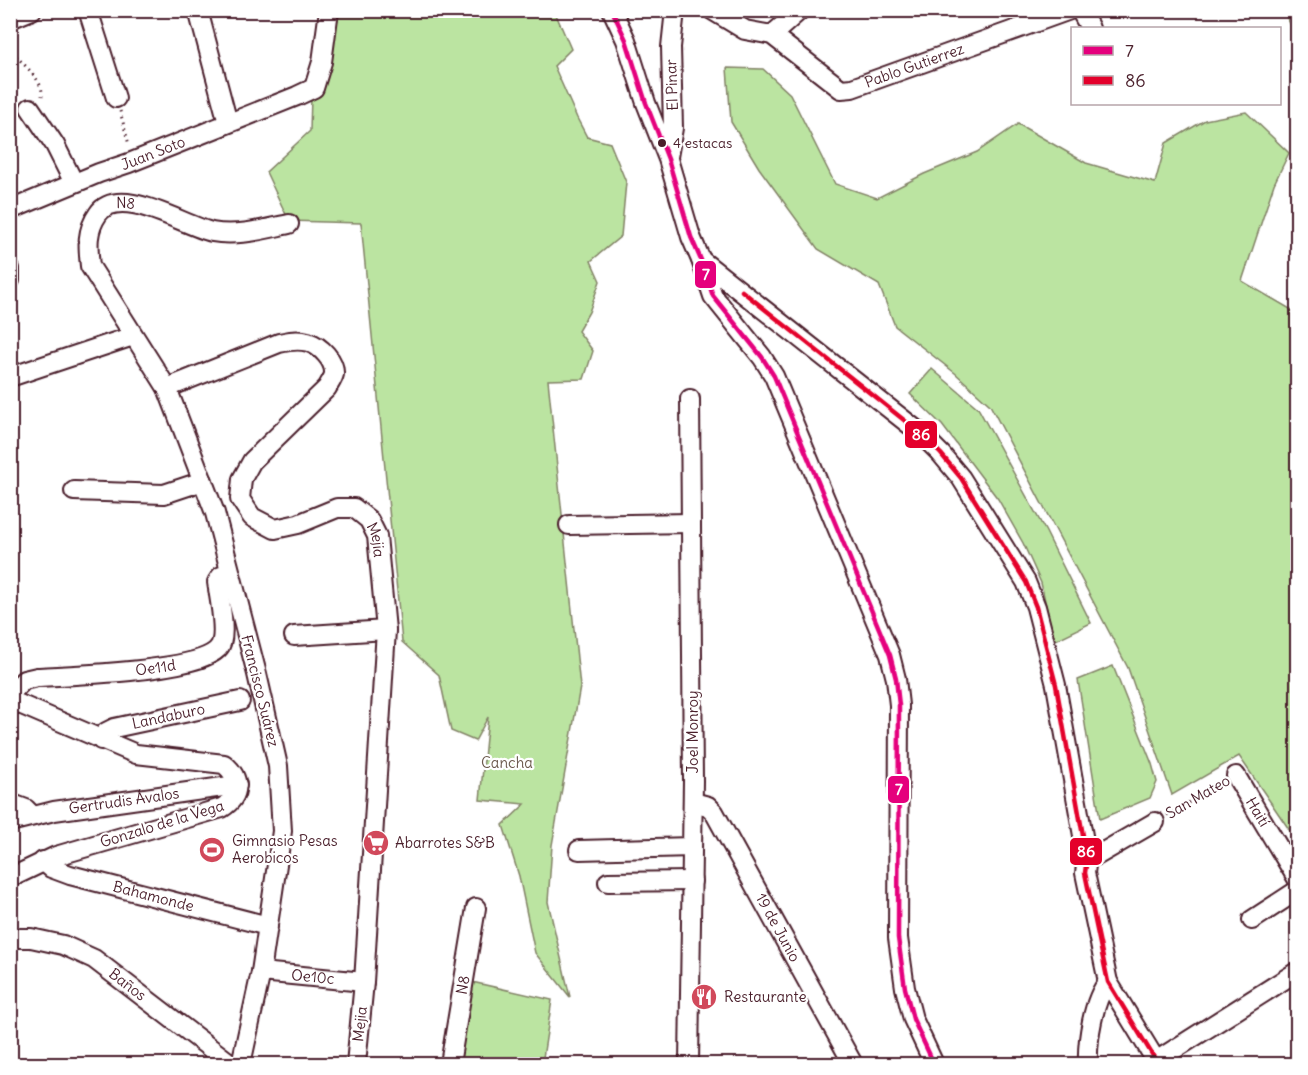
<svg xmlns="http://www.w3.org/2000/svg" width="1308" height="1075" viewBox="0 0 1308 1075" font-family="Delius,sans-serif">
	<rect width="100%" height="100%" fill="#fff"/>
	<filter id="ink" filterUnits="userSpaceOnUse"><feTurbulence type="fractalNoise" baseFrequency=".0167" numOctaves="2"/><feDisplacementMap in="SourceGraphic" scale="12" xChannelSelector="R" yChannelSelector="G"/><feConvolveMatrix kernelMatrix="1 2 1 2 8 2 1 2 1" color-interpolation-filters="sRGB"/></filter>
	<g filter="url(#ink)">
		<path fill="#bbe4a1" stroke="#828266" stroke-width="1.5" d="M554,10L571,49L554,66L577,118L587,137L610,143L626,182L621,236L591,261L600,281L589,312L578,331L593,351L584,379L548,380L580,687L552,845L548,902L570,997L535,953L519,876L503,825L525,804L480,800L488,717L475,741L451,731L439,675L402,642L361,223L289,221L266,172L310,131L311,97L341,11Z
			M1284,11H1297V38Z
			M727,68L763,69L790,94L835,184L877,198L924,174L977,152L1018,124L1086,163L1155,183L1166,143L1205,120L1246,112L1289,153L1274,184L1242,281L1297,313V841L1239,756L1172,795L1128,668L990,405L955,373L895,326L879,285L818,249L759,168L731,122Z
			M932,369L978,408L1046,532L1091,623L1054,641L1041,583L1023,543L998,499L942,425L910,394Z
			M1113,666L1152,764L1157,782L1150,798L1100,819L1078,680Z
			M463,980L552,1000L542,1064H452Z"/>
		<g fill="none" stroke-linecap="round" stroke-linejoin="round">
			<g stroke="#4a1f2b" stroke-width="22">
				<g id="minor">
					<path d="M88,10L116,98"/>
					<path d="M198,10L228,123"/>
					<path d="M612,10L626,40L646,103L668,159L691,237L701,260L713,296L762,357L774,376L890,655L896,679L899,705L898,938L905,988L913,1019L934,1064"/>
					<path id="s1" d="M712,10L745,30L772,35L841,89L852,88L1070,10"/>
					<path d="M1080,10L1090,28"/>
					<path d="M10,19L32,10"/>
					<path d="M772,35L800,10"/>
					<path d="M30,108L55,145L74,183"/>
					<path d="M668,157L673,128L671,47L675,10"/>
					<path id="s2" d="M10,210L99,173L129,163L297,96L314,88L322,62L329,10"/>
					<path d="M701,260L919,432L941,454L961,478L1026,582L1036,607L1056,685L1087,858L1085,873L1108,982L1158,1064"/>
					<path d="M10,269V280"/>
					<path d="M10,377L133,336"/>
					<path id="s3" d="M167,388L279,343C288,341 298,339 308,342C321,346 335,361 334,374C333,379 329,384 327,388L252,461L242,479L240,499L252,517L275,529L298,524L337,508H354L369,520L377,536L386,630L364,982L356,1064"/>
					<path d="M74,491L164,494L203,481"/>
					<path d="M569,525L691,523"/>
					<path d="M294,636L386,630"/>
					<path id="s4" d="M10,694L24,680L37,677C69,675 205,672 220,646C227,633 219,597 217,582L221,576L230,574"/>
					<path d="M10,700L136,754L224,764C241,778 241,796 222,808L56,856L10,878"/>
					<path id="s5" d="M101,740L106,732L114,728L240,701"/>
					<path id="s6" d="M1236,776L1298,880"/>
					<path id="s7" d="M693,802L708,806L714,812L853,1064"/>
					<path d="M10,803L26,809L32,815"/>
					<path id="s8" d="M10,822L54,811L237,785"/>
					<path d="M579,850L692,847"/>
					<path d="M1087,858L1098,855L1155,822"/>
					<path id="s9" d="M43,861L51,868L70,875L268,926"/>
					<path d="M608,882L692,881"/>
					<path d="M1252,920L1298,890"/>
					<path id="s10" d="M10,938H31L63,945L94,959L231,1064"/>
					<path id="s11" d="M261,972L364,982"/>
					<path d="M1156,1061L1298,971"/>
					<path id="s12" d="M241,1064L261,972L282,831L278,766L257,674L215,513L167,388L90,266C88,247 86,231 98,214C119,183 184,226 212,232C237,237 265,229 289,224"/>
					<path id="s13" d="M450,1064L476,908"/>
					<path d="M689,1064L693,781L690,399"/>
					<path d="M1088,1064C1087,1041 1093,1000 1108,982"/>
				</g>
			</g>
			<path stroke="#4a1f2b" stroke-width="3" stroke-dasharray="1.5 4.5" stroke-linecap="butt" d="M10,56L17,57C26,67 44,82 42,96
				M120,111L129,145
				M1167,815L1221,784"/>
			<use href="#minor" stroke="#fff" stroke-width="18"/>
			<g stroke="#fff" stroke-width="9">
				<path id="bus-1" d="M612,10L626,40L646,103L668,159L691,237L701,260L713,296L762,357L774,376L890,655L896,679L899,705L898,938L905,988L913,1019L934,1064"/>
			</g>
			<g stroke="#fff" stroke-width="9">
				<path id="bus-2" d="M742,291L919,432L941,454L961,478L1026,582L1036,607L1056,685L1087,858L1085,873L1108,982L1158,1064"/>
			</g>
			<use href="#bus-1" stroke="#e5007d" stroke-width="4.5"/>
			<use href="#bus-2" stroke="#e4002b" stroke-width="4.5"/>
		</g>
	</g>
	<defs>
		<g id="supermarket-disc" transform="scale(1.35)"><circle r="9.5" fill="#d1495b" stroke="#fff"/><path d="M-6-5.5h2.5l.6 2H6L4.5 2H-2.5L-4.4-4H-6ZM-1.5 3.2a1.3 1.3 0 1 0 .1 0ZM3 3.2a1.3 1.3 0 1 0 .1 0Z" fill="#fff"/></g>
		<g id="stadium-disc" transform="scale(1.35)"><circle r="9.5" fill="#d1495b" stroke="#fff"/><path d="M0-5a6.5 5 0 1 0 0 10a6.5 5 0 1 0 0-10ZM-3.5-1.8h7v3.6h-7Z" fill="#fff"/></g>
		<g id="restaurant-disc" transform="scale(1.35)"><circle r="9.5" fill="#d1495b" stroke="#fff"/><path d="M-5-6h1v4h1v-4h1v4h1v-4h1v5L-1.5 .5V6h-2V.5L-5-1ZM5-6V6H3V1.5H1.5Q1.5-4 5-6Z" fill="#fff"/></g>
	</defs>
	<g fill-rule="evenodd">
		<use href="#supermarket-disc" x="376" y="843"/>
		<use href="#stadium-disc" x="212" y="850"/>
		<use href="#restaurant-disc" x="704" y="997"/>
	</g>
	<circle fill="#4a1f2b" stroke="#fff" stroke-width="2" cx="662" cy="143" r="5"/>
	<g text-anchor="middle" stroke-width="4.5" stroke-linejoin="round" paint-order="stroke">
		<g font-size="14" fill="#4a1f2b" stroke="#fff" text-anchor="start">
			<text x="673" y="148">4 estacas</text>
		</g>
		<g font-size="15" fill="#4a1f2b" stroke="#fff">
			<text dy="5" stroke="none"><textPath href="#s1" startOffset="231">Pablo Gutierrez</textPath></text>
			<text transform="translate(672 85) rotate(-92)" y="5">El Pinar</text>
			<text dy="5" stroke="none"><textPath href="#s2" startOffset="154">Juan Soto</textPath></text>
			<text dy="5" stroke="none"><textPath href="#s12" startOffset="926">N8</textPath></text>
			<text dy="5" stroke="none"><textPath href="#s3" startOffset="526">Mejia</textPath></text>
			<text dy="5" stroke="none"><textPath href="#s4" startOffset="152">Oe11d</textPath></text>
			<text transform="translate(260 691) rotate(76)" y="5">Francisco Suárez</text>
			<text dy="5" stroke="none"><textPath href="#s5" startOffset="74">Landaburo</textPath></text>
			<text transform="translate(693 732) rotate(-90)" y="5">Joel Monroy</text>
			<text transform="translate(1198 797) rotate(-30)" y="5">San Mateo</text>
			<text dy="5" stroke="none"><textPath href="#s8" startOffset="116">Gertrudis Ávalos</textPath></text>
			<text dy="5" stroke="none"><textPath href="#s6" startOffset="42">Haití</textPath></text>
			<text transform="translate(162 824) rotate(-17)" y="5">Gonzalo de la Vega</text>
			<text dy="5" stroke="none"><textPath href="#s9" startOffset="117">Bahamonde</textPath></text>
			<text dy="5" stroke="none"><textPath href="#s7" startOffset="156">19 de Junio</textPath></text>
			<text dy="5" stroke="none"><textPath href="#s11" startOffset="52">Oe10c</textPath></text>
			<text dy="5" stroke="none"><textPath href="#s10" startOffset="130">Baños</textPath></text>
			<text dy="5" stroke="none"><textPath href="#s13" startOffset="80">N8</textPath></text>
			<text transform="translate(360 1024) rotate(-84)" y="5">Mejia</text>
		</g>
		<g font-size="15" fill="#6c5a4e" stroke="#fff">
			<text x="507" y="768">Cancha</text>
		</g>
		<g font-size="15" fill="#4a1f2b" stroke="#fff" text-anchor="start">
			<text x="232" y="846">Gimnasio Pesas<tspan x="232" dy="17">Aerobicos</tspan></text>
			<text x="395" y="848">Abarrotes S&amp;B</text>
			<text x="724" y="1002">Restaurante</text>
		</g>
	</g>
	<g stroke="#fff" stroke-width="2">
		<rect x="694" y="260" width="23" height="29" rx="6" fill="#e5007d"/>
		<rect x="904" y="420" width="34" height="29" rx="6" fill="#e4002b"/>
		<rect x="887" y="775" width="23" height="29" rx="6" fill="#e5007d"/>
		<rect x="1069" y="837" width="34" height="29" rx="6" fill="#e4002b"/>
	</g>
	<g font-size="16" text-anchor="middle" font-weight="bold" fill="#fff">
		<text x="706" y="280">7</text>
		<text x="921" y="440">86</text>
		<text x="899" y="795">7</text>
		<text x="1086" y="857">86</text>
	</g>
	<rect width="1308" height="1075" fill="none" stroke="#fff" stroke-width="36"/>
	<rect x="18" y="18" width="1272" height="1039" fill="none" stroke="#4a1f2b" stroke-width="2" filter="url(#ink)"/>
	<rect x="1071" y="27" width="210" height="78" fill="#ffffff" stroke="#b7a5aa" stroke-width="1.5"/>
	<rect x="1083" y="46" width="30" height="9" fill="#e5007d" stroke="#b7a5aa" stroke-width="1.5"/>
	<text x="1125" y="57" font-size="18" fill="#4a1f2b">7</text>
	<rect x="1083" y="76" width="30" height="9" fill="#e4002b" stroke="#b7a5aa" stroke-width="1.5"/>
	<text x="1125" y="87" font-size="18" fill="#4a1f2b">86</text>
</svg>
